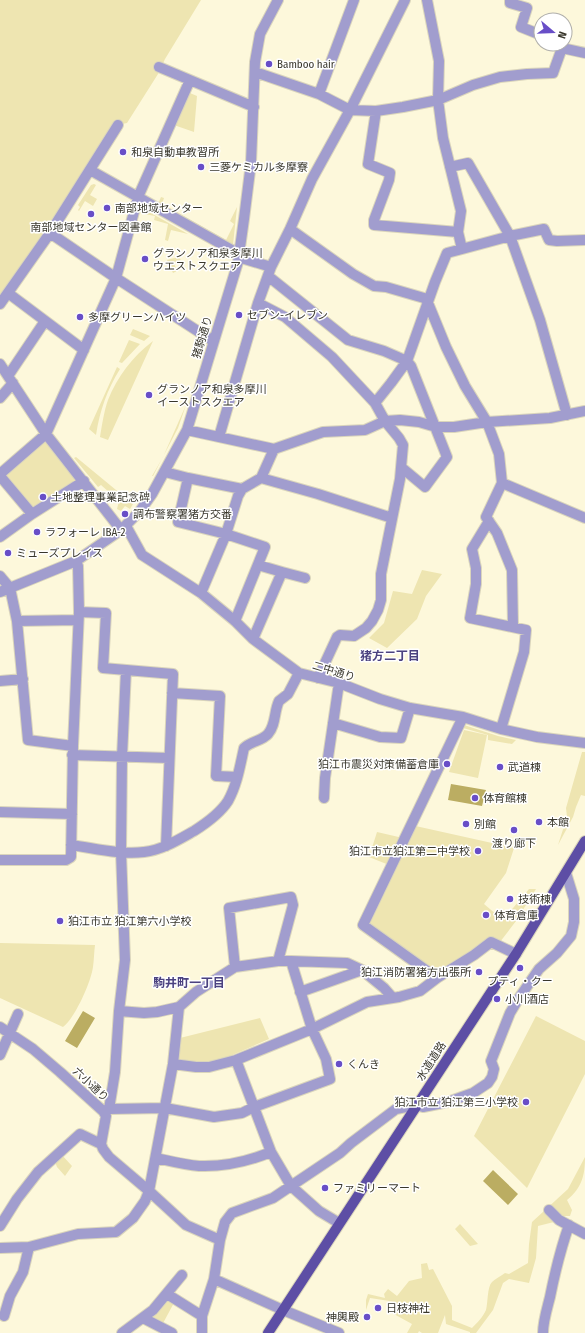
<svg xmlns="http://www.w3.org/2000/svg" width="585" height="1333" viewBox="0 0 585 1333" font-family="'Fira Sans Condensed','Noto Sans JP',sans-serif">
	<rect width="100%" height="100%" fill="#fdf8db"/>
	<path fill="#eee5b1" d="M0,0H201L165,59L158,74L127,123L117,125L0,299Z
		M185,91L197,96L194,132L171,124Z
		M94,184L96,185L90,195L97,199L93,206L85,201L79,211L78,210L80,207L78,205L91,185Z
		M161,197L164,198L162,204L226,240L234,224L230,221L237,207L233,245L158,204Z
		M144,209L188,234L171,230L168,241L165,240L168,224L154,220L155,216L139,213L140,210Z
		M178,257L181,260L174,263L177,271L173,273L167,260Z
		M133,329L150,336L144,341L130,335Z
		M129,340L140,344L122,363L119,362Z
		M153,341L108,440L100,437C102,425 104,411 108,400C117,377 133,356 153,341Z
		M117,367L120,369C107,390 100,410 96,435L89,429Z
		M186,405L178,428L153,476H152L163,457Z
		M44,442L49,443L76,477L75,482L34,510L4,477L5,474Z
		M76,457L133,504L130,509L125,506L121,511L117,509L119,501L101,485L98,487L74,458Z
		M422,570L442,574L426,596L417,619L387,648L369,638L384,623L393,591L412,594Z
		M464,725L498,736L516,740L512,744L488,740V735L463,728Z
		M464,730L487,735L478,778L449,772Z
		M582,752H585V796L581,795L576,807L573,817L558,845L567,817L566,808Z
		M411,825L514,848L506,873L484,904L503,920L529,889H536L516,921L500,942L437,978L363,925Z
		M377,832L403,838L389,865L369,857Z
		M0,943L95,945C94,952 94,960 93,967C91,982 75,1018 63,1027L0,998Z
		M536,1016L585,1041V1074L527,1188L474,1136Z
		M260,1018L269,1039L214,1063L176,1062L180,1038Z
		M61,1154L72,1166L65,1176L57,1167L54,1159Z
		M585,1157C585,1175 582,1188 567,1200L572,1210L570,1216H564L562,1220L538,1226L536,1258L529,1283L509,1279L503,1283L493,1310L476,1333H470V1332L446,1324L445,1315L438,1333H422L419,1331L418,1333H407L412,1324L392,1313L396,1302L370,1298L366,1310V1300L368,1294L385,1298L384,1294L388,1289L397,1296L409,1281L422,1278L421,1264L427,1263L429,1270L433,1269L452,1306V1320L472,1328C477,1323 483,1317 486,1310C488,1303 487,1287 492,1282C495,1279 501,1276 505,1273L509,1274L528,1263L529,1244L532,1222L568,1189Z
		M460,1224L478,1244L470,1246L455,1229Z
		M167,1294L176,1299L161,1327L143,1318Z"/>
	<path fill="#bbad62" d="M451,784L486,790L482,806L448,800Z
		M83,1011L95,1018L77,1048L65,1041Z
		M493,1170L518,1194L508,1205L483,1181Z"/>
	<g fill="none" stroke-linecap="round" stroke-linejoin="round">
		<g stroke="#dad5bc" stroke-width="12">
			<path id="minor" d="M427,0L439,61L438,100L443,138L461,211L458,232L462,249
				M510,0V3L527,8L521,27L541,35
				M558,44L562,48L585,53
				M159,67L254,107
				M255,72L319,94L350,110L376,111L403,107L438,100L473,85L500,77L527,74L553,73L562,48
				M319,94L354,0
				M376,111L368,164L390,173L389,180L374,220V225L458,232
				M450,167L468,163L510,236L540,320L567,415
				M90,170L239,254
				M290,229L353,274L374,286L386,287L424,298L428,303L446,347L465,386L487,422L499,454L502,483L486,517L497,533L512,570L513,627
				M50,233L116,278L213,341
				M238,257L271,267
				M268,276L348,340L384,351L407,361L411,366L447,457L425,487L401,467
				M8,293L84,350
				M258,303L285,317L332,357L375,403L385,421L399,438L403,445L400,479L381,574V600L378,610L372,621L366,628L354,636L340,635L337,637L318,678
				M0,304L50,233L118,125
				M0,364L46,434L121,530
				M8,376L45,321
				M0,398L13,383
				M375,403L391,383L407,361L435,282L447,253L510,236L544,229L549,240L557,241L585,240
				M187,430L274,449L323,432L365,430L385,421L400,420L419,422L436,427H454L487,422L550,418L585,411
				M219,437L258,303L271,267L290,229L312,179L350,110L405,0
				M165,472L188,478L242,489
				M0,474L46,434L116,278L138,197L190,80
				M0,476L32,514
				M188,478L178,522L226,534L265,547L235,621
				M261,478L318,494L392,518
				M502,483L585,518
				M489,521L472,549L476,568V584L470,618L526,630L524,652L501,729
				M126,526L142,555L201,593L235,621L253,639L299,673L339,683L380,699L410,708L463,717L501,729L537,737L585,743
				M0,537L32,514L84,481
				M282,572L305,578
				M0,576L10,588L17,621L28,740L73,746
				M0,592L76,561L121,530L140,511L152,494L187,430L238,262L244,219L251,163L255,62L260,34L278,0
				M201,593L226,534L238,496L242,489L261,478L274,449
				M79,612L106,613L103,668L173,674L166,846
				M17,621L78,620
				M253,639L282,572L258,565
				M0,681L23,679
				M172,693L220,696L216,776L237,777
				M333,723L380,737L401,738L410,708
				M72,755L169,758
				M324,798L325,778L339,683
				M0,812L72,814
				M71,845C94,848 120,855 144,852C162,850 178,840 194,831C205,824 221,812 228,801C237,785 240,766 244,748C251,741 262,741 268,734C276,725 274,711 279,701L288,694L299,673
				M0,860H66L71,857L73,746L79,612L78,566L76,561
				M291,961L347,963L362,970L384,988L392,997
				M235,967L229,908L291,897L293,905L278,961
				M437,978L363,925L463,717
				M300,992L362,970
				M0,1027L33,1049L60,1072L103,1111L106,1116L101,1144L103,1149L109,1157L149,1191L186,1225L220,1240
				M0,1055L18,1014
				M236,1060L271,1152L291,1186L319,1211L339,1223
				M173,1064L196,1067H209L236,1060L312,1029L367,1002L399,997L420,991L437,978L474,955L491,942L516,954
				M109,1109L115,1072L119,1011L125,960L121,852L122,757L126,670
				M103,1111L109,1109L165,1108L214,1117L242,1113L254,1107L330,1079L326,1059L312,1029L291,961H278L235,967L196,992L179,1007L157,1012L144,1013L119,1011
				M156,1158C170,1161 184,1165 199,1166C224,1167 249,1161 271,1152
				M549,1210L559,1220L585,1234
				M0,1226L17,1199L38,1172L80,1134L101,1144
				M0,1248L29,1247L78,1234L116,1232L133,1218L145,1201L149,1191L173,1064L179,1007
				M214,1279L283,1310L339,1333
				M167,1294L202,1316
				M4,1316L10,1296L23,1272L29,1247
				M143,1318L172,1333
				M122,1333L153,1310L182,1275
				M202,1333V1316L214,1279L220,1240L225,1222L232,1213L273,1198L340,1153L351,1143L396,1109L416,1105L423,1107L448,1102L473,1093L488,1083L492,1077L494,1069L491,1061L510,1013L519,998L539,969L557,953L571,936L574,922V899L566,873
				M543,1333C543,1321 547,1309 550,1297C555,1272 561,1248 569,1225"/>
		</g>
		<g stroke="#dad5bc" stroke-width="12">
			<path id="major" d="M268,1333L516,954L585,841"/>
		</g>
		<use href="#minor" stroke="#a19dce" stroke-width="10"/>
		<use href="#major" stroke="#5d4ea5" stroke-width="10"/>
	</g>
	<g fill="#684ec7" stroke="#fff" stroke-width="1.5">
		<circle cx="269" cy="64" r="4"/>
		<circle cx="123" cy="152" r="4"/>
		<circle cx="201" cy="167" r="4"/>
		<circle cx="107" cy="208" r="4"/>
		<circle cx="91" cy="214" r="4"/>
		<circle cx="145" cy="259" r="4"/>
		<circle cx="239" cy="315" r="4"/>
		<circle cx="80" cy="317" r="4"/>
		<circle cx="149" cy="395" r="4"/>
		<circle cx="43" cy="497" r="4"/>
		<circle cx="125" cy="514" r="4"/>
		<circle cx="37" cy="532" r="4"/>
		<circle cx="8" cy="553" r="4"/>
		<circle cx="447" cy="764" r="4"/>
		<circle cx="500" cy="767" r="4"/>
		<circle cx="475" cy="798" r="4"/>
		<circle cx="539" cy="822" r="4"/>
		<circle cx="466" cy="824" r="4"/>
		<circle cx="514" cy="830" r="4"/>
		<circle cx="478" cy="851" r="4"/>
		<circle cx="510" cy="899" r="4"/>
		<circle cx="486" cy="915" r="4"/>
		<circle cx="60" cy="921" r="4"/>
		<circle cx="520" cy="968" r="4"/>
		<circle cx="479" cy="972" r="4"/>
		<circle cx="497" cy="999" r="4"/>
		<circle cx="339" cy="1064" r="4"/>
		<circle cx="526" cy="1102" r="4"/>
		<circle cx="325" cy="1188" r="4"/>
		<circle cx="378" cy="1308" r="4"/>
		<circle cx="367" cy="1317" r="4"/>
	</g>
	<g text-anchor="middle" stroke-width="3" stroke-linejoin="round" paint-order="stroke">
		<g font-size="11" fill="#39372c" stroke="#fff" text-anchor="start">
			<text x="277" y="68">Bamboo hair</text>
			<text x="131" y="156">和泉自動車教習所</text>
			<text x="209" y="171">三菱ケミカル多摩寮</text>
			<text x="115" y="212">南部地域センター</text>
			<text x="91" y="231" text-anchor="middle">南部地域センター図書館</text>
			<text x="153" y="257">グランノア和泉多摩川<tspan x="153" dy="13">ウエストスクエア</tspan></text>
			<text x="247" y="319">セブン-イレブン</text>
			<text x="88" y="321">多摩グリーンハイツ</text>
			<text x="157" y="393">グランノア和泉多摩川<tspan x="157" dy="13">イーストスクエア</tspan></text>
			<text x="51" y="501">土地整理事業記念碑</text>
			<text x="133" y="518">調布警察署猪方交番</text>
			<text x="45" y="536">ラフォーレ IBA-2</text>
			<text x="16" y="557">ミューズプレイス</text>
			<text x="439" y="768" text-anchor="end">狛江市震災対策備蓄倉庫</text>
			<text x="508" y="771">武道棟</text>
			<text x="483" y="802">体育館棟</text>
			<text x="547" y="826">本館</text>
			<text x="474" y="828">別館</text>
			<text x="514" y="847" text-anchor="middle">渡り廊下</text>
			<text x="470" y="855" text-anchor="end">狛江市立狛江第二中学校</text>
			<text x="518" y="903">技術棟</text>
			<text x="494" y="919">体育倉庫</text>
			<text x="68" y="925">狛江市立 狛江第六小学校</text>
			<text x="471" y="976" text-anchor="end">狛江消防署猪方出張所</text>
			<text x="520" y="985" text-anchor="middle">プティ・クー</text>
			<text x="505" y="1003">小川酒店</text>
			<text x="347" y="1068">くんき</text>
			<text x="518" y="1106" text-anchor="end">狛江市立 狛江第三小学校</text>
			<text x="333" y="1192">ファミリーマート</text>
			<text x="386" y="1312">日枝神社</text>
			<text x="359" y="1321" text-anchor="end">神輿殿</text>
		</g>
		<g font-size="11" fill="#39372c" stroke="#fff">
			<text transform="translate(202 337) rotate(-73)" y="4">猪駒通り</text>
			<text transform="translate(334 671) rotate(17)" y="4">二中通り</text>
			<text transform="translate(431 1061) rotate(-57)" y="4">水道道路</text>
			<text transform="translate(91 1084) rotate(43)" y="4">六小通り</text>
		</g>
		<g font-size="12" font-weight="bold" fill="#4b4280" stroke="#fff">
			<text x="390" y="660">猪方二丁目</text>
			<text x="189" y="987">駒井町一丁目</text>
		</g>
	</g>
	<g transform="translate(553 32) rotate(109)"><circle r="19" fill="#ffffff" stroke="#b0afab"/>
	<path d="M0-3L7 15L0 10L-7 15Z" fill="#684ec7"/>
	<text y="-6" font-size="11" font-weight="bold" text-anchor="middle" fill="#39372c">N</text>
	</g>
</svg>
